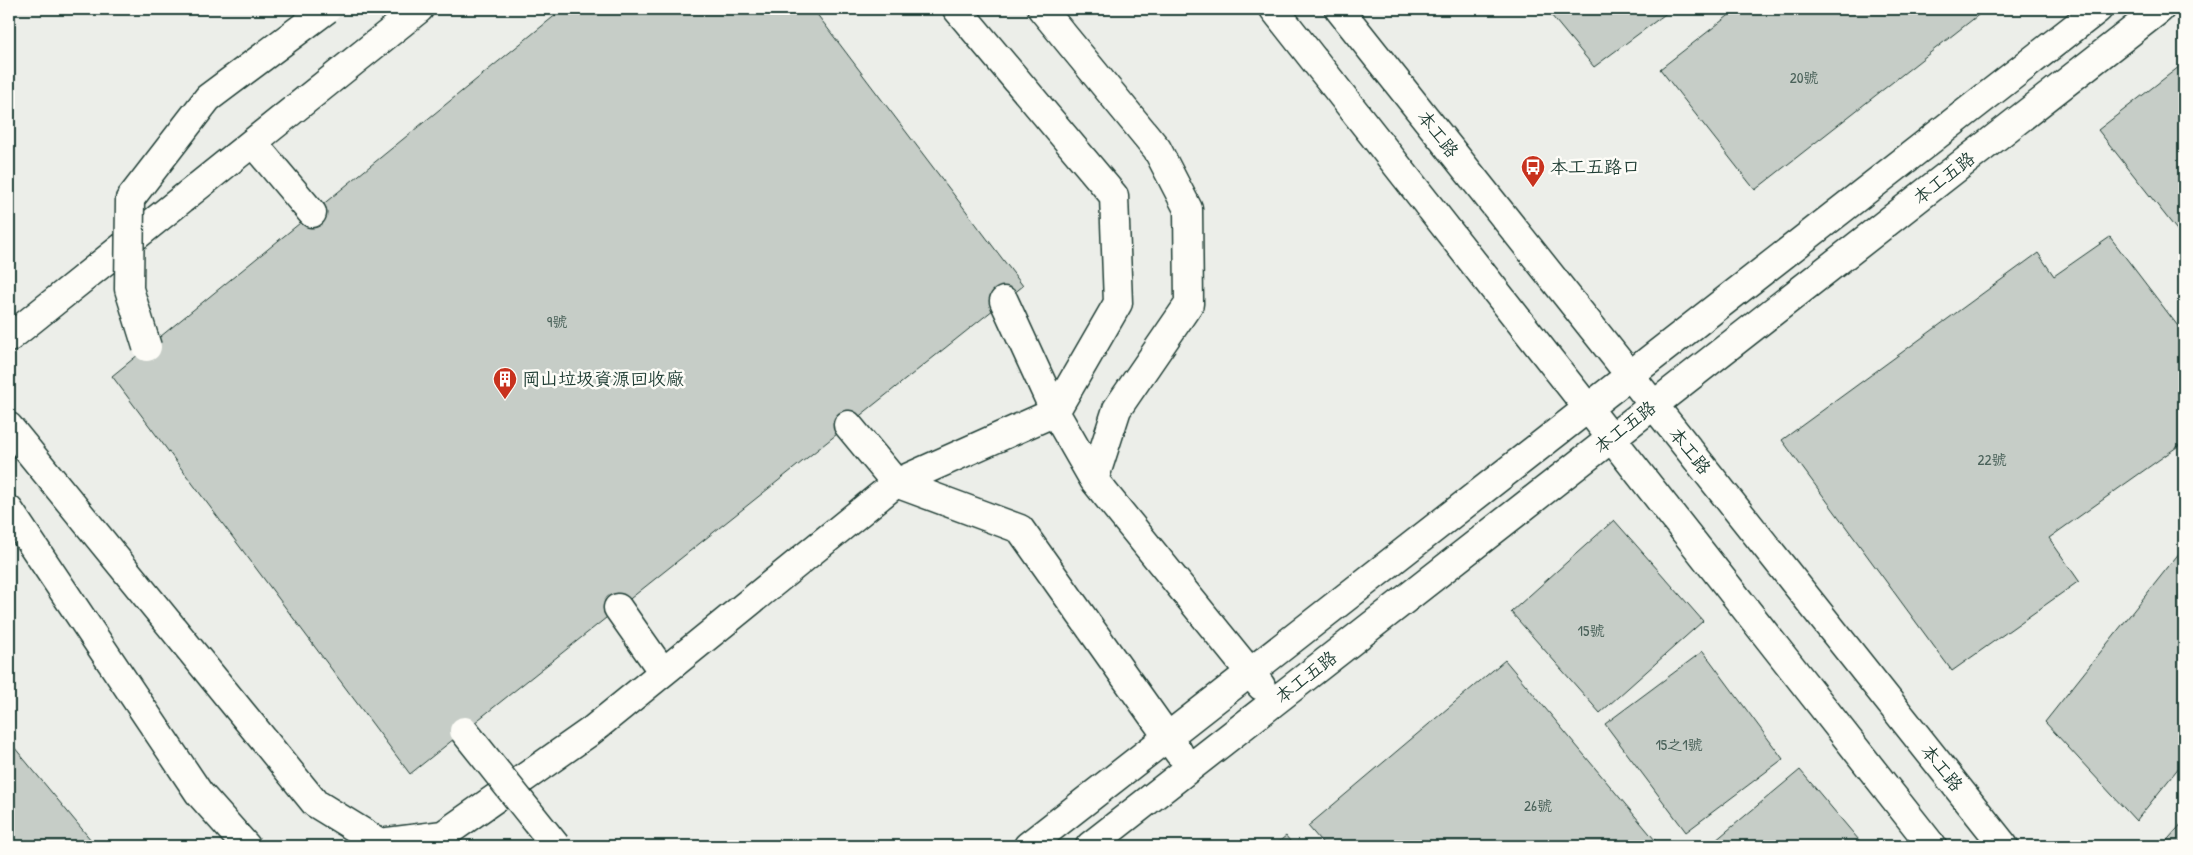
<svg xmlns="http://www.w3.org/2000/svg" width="2193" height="855" viewBox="0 0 2193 855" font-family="'Patrick Hand','LXGW WenKai TC',sans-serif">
	<rect width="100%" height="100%" fill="#fdfcf7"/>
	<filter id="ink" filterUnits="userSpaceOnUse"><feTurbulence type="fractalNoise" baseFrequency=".02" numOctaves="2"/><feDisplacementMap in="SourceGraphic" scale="10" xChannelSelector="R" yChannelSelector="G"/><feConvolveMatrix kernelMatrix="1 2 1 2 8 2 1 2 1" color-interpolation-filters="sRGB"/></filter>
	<g filter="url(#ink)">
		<path fill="#eceee9" d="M9,9H2184V846H9Z"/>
		<path fill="#c6cdc7" stroke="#1f3d34" d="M563,9H813L1023,286L410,774L112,376Z
			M1546,9H1672L1594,67Z
			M1737,9H1986L1755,190L1660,69Z
			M2184,63V239L2098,130Z
			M2110,237L2184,334V442L2049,538L2079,581L1952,671L1782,440L2038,253L2054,276Z
			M1614,520L1703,621L1600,713L1511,612Z
			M2184,547V761L2136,821L2045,722Z
			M1703,651L1783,759L1686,832L1605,724Z
			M1505,660L1660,846H1325L1308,826Z
			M9,741L96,846H9Z
			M1800,770L1864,846H1709Z
			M2184,821V846H2162Z
			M1286,836L1294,846H1273Z"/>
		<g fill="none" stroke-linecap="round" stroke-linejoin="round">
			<g stroke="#1f3d34" stroke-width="31">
				<path id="minor" d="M1042,9L1157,149L1188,209L1189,304L1117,409L1094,480L1261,686
					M1274,9L1932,846
					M1339,9L2004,846
					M253,143L312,213
					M1004,301L1055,412L1094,480
					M9,338L419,9
					M848,425L896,483L1020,529L1179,753
					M9,427L315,803L380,843L443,835L591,731L896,483L1055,412L1118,303L1114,196L957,9
					M9,510L199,793L246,846
					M618,608L663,672
					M1028,846L2098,9
					M1090,846L2160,9"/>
			</g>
			<use href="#minor" stroke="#fdfcf7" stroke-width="28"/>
			<g stroke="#1f3d34" stroke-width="31" stroke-linecap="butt">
				<path id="minor-bridge" d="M147,347L129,289L130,199L208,98L327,9
					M464,731L556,846"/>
			</g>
			<use href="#minor-bridge" stroke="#fdfcf7" stroke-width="28"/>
		</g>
	</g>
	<defs>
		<g id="bus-pin" transform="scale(1.25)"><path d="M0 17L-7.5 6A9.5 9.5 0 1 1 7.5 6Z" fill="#c8321e" stroke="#fdfcf7"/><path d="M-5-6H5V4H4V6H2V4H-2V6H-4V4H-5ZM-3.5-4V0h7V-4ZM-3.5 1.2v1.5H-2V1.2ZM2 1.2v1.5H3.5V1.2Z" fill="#fff"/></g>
		<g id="building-pin" transform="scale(1.25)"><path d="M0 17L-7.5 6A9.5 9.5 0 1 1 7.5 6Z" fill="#c8321e" stroke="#fdfcf7"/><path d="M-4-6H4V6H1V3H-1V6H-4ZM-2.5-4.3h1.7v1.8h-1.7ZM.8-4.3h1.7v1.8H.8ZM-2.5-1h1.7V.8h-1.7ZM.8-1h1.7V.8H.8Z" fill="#fff"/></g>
	</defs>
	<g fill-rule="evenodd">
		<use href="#bus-pin" x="1533" y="167"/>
		<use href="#building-pin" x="505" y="379"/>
	</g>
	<g text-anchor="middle" stroke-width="5" stroke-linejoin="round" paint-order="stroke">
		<g font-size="15" fill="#496159">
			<text x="1804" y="83">20號</text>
			<text x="557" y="327">9號</text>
			<text x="1992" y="465">22號</text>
			<text x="1591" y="636">15號</text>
			<text x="1679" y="750">15之1號</text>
			<text x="1538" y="811">26號</text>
		</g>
		<g font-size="18" fill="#1f3d34" stroke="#fdfcf7">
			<text transform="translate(1438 134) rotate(52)" y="6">本工路</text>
			<text transform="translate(1944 178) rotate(-38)" y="6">本工五路</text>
			<text transform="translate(1625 427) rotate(-38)" y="6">本工五路</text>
			<text transform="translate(1690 451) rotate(51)" y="6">本工路</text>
			<text transform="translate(1306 677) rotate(-38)" y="6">本工五路</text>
			<text transform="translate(1942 768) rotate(51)" y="6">本工路</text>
		</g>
		<g font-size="18" fill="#1f3d34" stroke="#fdfcf7" text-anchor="start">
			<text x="1550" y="173">本工五路口</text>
			<text x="522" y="385">岡山垃圾資源回收廠</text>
		</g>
	</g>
	<rect width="2193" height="855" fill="none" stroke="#fdfcf7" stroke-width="30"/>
	<rect x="15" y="15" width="2163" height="825" fill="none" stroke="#1f3d34" stroke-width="2" filter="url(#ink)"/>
</svg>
